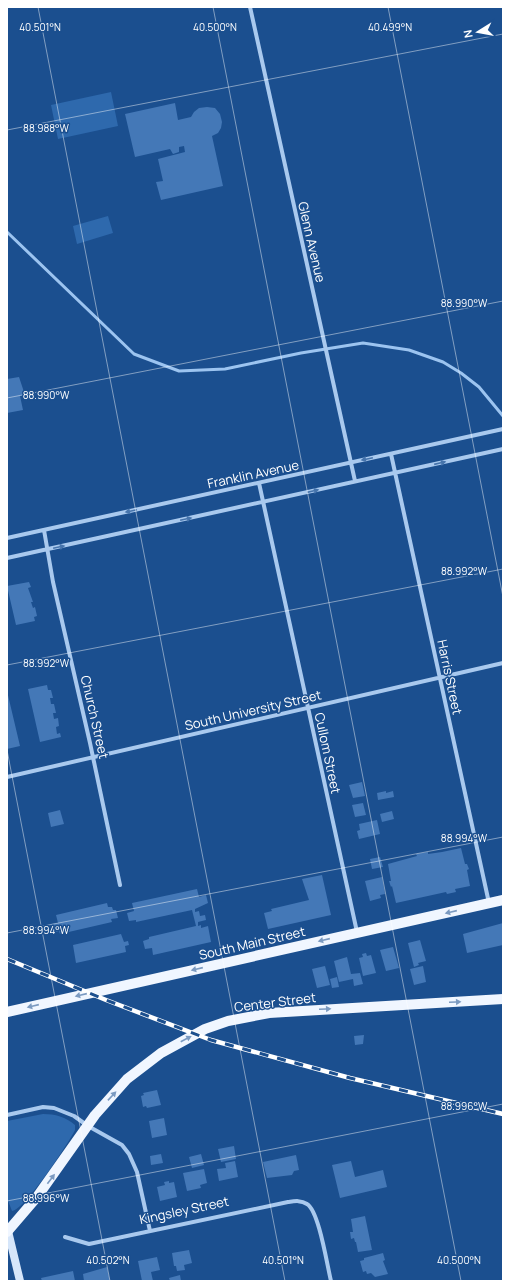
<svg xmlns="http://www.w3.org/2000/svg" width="510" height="1288" viewBox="0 0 510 1288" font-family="Manrope,sans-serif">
	<rect width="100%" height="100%" fill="#1b4f8f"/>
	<path fill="#2e69ad" d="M111,92L118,126L58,139L51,105Z
		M108,216L113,233L77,244L73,226Z
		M43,1114C55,1114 66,1117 75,1125V1130C68,1144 24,1211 12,1211L7,1198V1121Z"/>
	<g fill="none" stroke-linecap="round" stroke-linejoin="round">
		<path stroke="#9cc4f0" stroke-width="3" d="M7,232L134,354L179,371L225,369L301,353L363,343L409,350L443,362L461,373L479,387L503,416"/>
	</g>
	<path fill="#4478b7" d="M175,103L178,120L191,117L194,112L199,108L207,107L215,108L220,114L222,122L221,128L218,133L212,136L223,186L161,200L156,182L163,181L158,159L185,152L184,146L179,147V152L173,154L170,149L135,157L125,114Z
		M19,377L25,395L20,396L23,410L7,413V379Z
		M29,582L31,587L28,588L33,602H31L33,608L35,607L37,616L34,617L35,621L16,625L7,586Z
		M47,685L48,690H51L53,698H50L51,704H54L56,713H53L54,719L58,718L59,726L56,727L57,734L60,733L61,737L40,742L28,689Z
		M7,691L20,746L7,749Z
		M362,782L365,796L353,798L349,785Z
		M386,791V793L393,791L394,797L378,800L377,793Z
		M363,803L366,815L355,817L352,805Z
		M60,810L64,824L51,827L48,813Z
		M392,811L394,819L382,822L380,814Z
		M377,820L380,834L359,839L357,831L360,830L359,824Z
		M461,848L465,864H467L469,869L467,870L470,886L455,889L456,892L447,894L446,892L396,903L392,886L391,887L389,881H391L388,864L417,856L416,854L428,852V854L442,852Z
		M380,857L383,867L372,869L370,859Z
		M322,875L331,915L268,929L264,913L272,911L271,909L309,900L302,879Z
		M382,877L385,894L380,895L381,898L370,901L365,881Z
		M197,889L199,897L206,895L208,903L195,909V912L199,911L200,916L205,915L206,920L198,922V926L201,925V928L208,926L211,942L153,955L152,948L145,949L143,941L149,939V937L196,926L192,910L136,922V920L129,921L127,913L134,911L132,903Z
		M107,903L108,907H112L113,910H116L118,918L111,919L112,922L60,934L59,931L53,933L51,924L58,923L56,915Z
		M503,923V945L467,953L463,934Z
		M121,934L124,942L128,941L129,945L125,946L126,952L76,963L73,945Z
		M420,940L426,961L418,963L419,965L414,967L408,943Z
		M393,947L399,968L386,971L380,950Z
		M366,953L367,956L371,955L376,973L363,976L359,958L363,957L362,954Z
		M347,957L351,974L360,973L363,984L354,986L353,979L339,982L334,961Z
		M325,966L330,985L317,988L312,969Z
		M423,966L426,982L414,985L410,969Z
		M337,977L339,987L332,988L330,979Z
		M364,1035L363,1044L355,1045L354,1036Z
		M157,1090L161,1105L147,1108L146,1106L143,1107L141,1096L144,1095L143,1093Z
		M164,1118L167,1135L152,1138L149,1121Z
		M234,1146L236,1159L221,1162L218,1149Z
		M161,1154L163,1163L151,1165L150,1156Z
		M201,1154L204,1165L192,1168L189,1157Z
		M296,1155L299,1170L294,1171L292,1175L267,1178L263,1162Z
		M235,1161L238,1177L219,1181L217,1169L226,1168L225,1163Z
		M351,1161L355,1177L383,1170L387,1187L340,1198L332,1165Z
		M204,1169L207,1183L200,1185L201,1188L187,1191L183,1173Z
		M169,1181V1183L174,1182L177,1197L160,1201L157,1187L165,1185L164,1182Z
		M365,1216L372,1250L358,1252L356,1242H355L354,1238L351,1239L350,1232H353L351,1219Z
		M189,1250L192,1263L184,1265L185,1270L177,1271L176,1266H174L172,1253Z
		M383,1253L385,1260L383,1261L388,1274L375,1277L371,1273L367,1274L366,1271L363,1272L360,1261L364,1260V1258Z
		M157,1257L160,1270L151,1272L153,1281H142L138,1261Z
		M107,1267L110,1281H84L83,1274Z
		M73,1271L75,1281H42L41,1278Z
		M180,1275L181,1281H170L169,1278Z"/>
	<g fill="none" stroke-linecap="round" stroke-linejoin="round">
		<path stroke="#a9c9ee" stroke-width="4" d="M250,7L355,481
			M391,454L489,903
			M259,483L357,932
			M44,530L53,582L90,743L120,885
			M7,538L503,429
			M7,558L503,449
			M7,777L503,663
			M7,1115L43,1107L54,1108L74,1116L88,1126L122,1145L129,1154L137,1172L150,1231
			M65,1237L89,1244L288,1202C295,1201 301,1200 307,1204C319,1211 327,1265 331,1281"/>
		<path stroke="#d6e6fa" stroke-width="8" d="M7,1227L20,1281"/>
		<path stroke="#f0f6ff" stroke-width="10" d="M7,1012L503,900
			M7,1232L37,1197L95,1115L127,1079L161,1053L205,1029L228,1021L269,1013L503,999"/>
		<g stroke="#fff" stroke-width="4.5">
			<path id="rail" d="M7,959L106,1000L211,1040L350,1078L503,1114"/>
		</g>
		<use href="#rail" stroke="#1b4f8f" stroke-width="3" stroke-dasharray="9" stroke-linecap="butt"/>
	</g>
	<defs><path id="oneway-solid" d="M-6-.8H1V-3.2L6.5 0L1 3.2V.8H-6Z"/></defs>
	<g fill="#4674ac">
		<use href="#oneway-solid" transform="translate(367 459) rotate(168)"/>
		<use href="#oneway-solid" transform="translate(440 463) rotate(-13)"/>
		<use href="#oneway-solid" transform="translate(313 491) rotate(-13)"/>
		<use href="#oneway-solid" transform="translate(131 511) rotate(168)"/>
		<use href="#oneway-solid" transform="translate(186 519) rotate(-12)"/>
		<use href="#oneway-solid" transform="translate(59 547) rotate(-12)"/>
	</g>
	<g fill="#7b9ac1">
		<use href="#oneway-solid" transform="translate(451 912) rotate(167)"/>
		<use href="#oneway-solid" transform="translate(324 940) rotate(167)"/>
		<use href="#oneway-solid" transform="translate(197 969) rotate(167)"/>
		<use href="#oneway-solid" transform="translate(81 995) rotate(167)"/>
		<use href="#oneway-solid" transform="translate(455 1002) rotate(-3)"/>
		<use href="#oneway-solid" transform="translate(33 1006) rotate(167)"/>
		<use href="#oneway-solid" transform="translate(325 1009) rotate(-3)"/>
		<use href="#oneway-solid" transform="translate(186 1039) rotate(-28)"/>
		<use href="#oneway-solid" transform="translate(112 1096) rotate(-47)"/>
		<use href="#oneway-solid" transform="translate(51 1179) rotate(-53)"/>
	</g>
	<path fill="none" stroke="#fff" stroke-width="1" stroke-opacity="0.45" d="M38,7L285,1281M213,7L461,1281M388,7L503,597M7,130L503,34M7,398L503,301M7,665L503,569M7,750L110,1281M7,933L503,837M7,1201L503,1104"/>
	<g text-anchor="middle" stroke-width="3" stroke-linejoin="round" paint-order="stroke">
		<g font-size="13" fill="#fff" stroke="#1b4f8f">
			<text transform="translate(312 242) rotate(77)" y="5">Glenn Avenue</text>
			<text transform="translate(253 474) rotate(-12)" y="5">Franklin Avenue</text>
			<text transform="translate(450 677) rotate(78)" y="5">Harris Street</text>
			<text transform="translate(253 710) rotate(-13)" y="5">South University Street</text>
			<text transform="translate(95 717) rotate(77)" y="5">Church Street</text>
			<text transform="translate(328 753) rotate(78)" y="5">Cullom Street</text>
			<text transform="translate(252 943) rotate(-13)" y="5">South Main Street</text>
			<text transform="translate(275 1002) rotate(-7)" y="5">Center Street</text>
			<text transform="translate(184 1210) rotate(-12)" y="5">Kingsley Street</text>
		</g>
	</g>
	<g font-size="10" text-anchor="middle" fill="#fff" stroke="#1b4f8f" stroke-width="3" stroke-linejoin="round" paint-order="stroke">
		<text x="40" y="31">40.501°N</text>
		<text x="215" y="31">40.500°N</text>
		<text x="390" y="31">40.499°N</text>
		<text x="46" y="132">88.988°W</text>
		<text x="464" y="307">88.990°W</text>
		<text x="46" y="399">88.990°W</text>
		<text x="464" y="575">88.992°W</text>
		<text x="46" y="667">88.992°W</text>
		<text x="464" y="842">88.994°W</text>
		<text x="46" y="934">88.994°W</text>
		<text x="464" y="1110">88.996°W</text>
		<text x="46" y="1202">88.996°W</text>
		<text x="108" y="1264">40.502°N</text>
		<text x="283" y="1264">40.501°N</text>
		<text x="459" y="1264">40.500°N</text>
	</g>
	<rect width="510" height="1288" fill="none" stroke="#ffffff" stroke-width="16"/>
	<g transform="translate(478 32) rotate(259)" stroke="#1b4f8f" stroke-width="3" paint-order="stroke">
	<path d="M0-3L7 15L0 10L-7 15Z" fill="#ffffff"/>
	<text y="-6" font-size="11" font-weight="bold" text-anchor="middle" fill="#ffffff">N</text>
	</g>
</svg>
